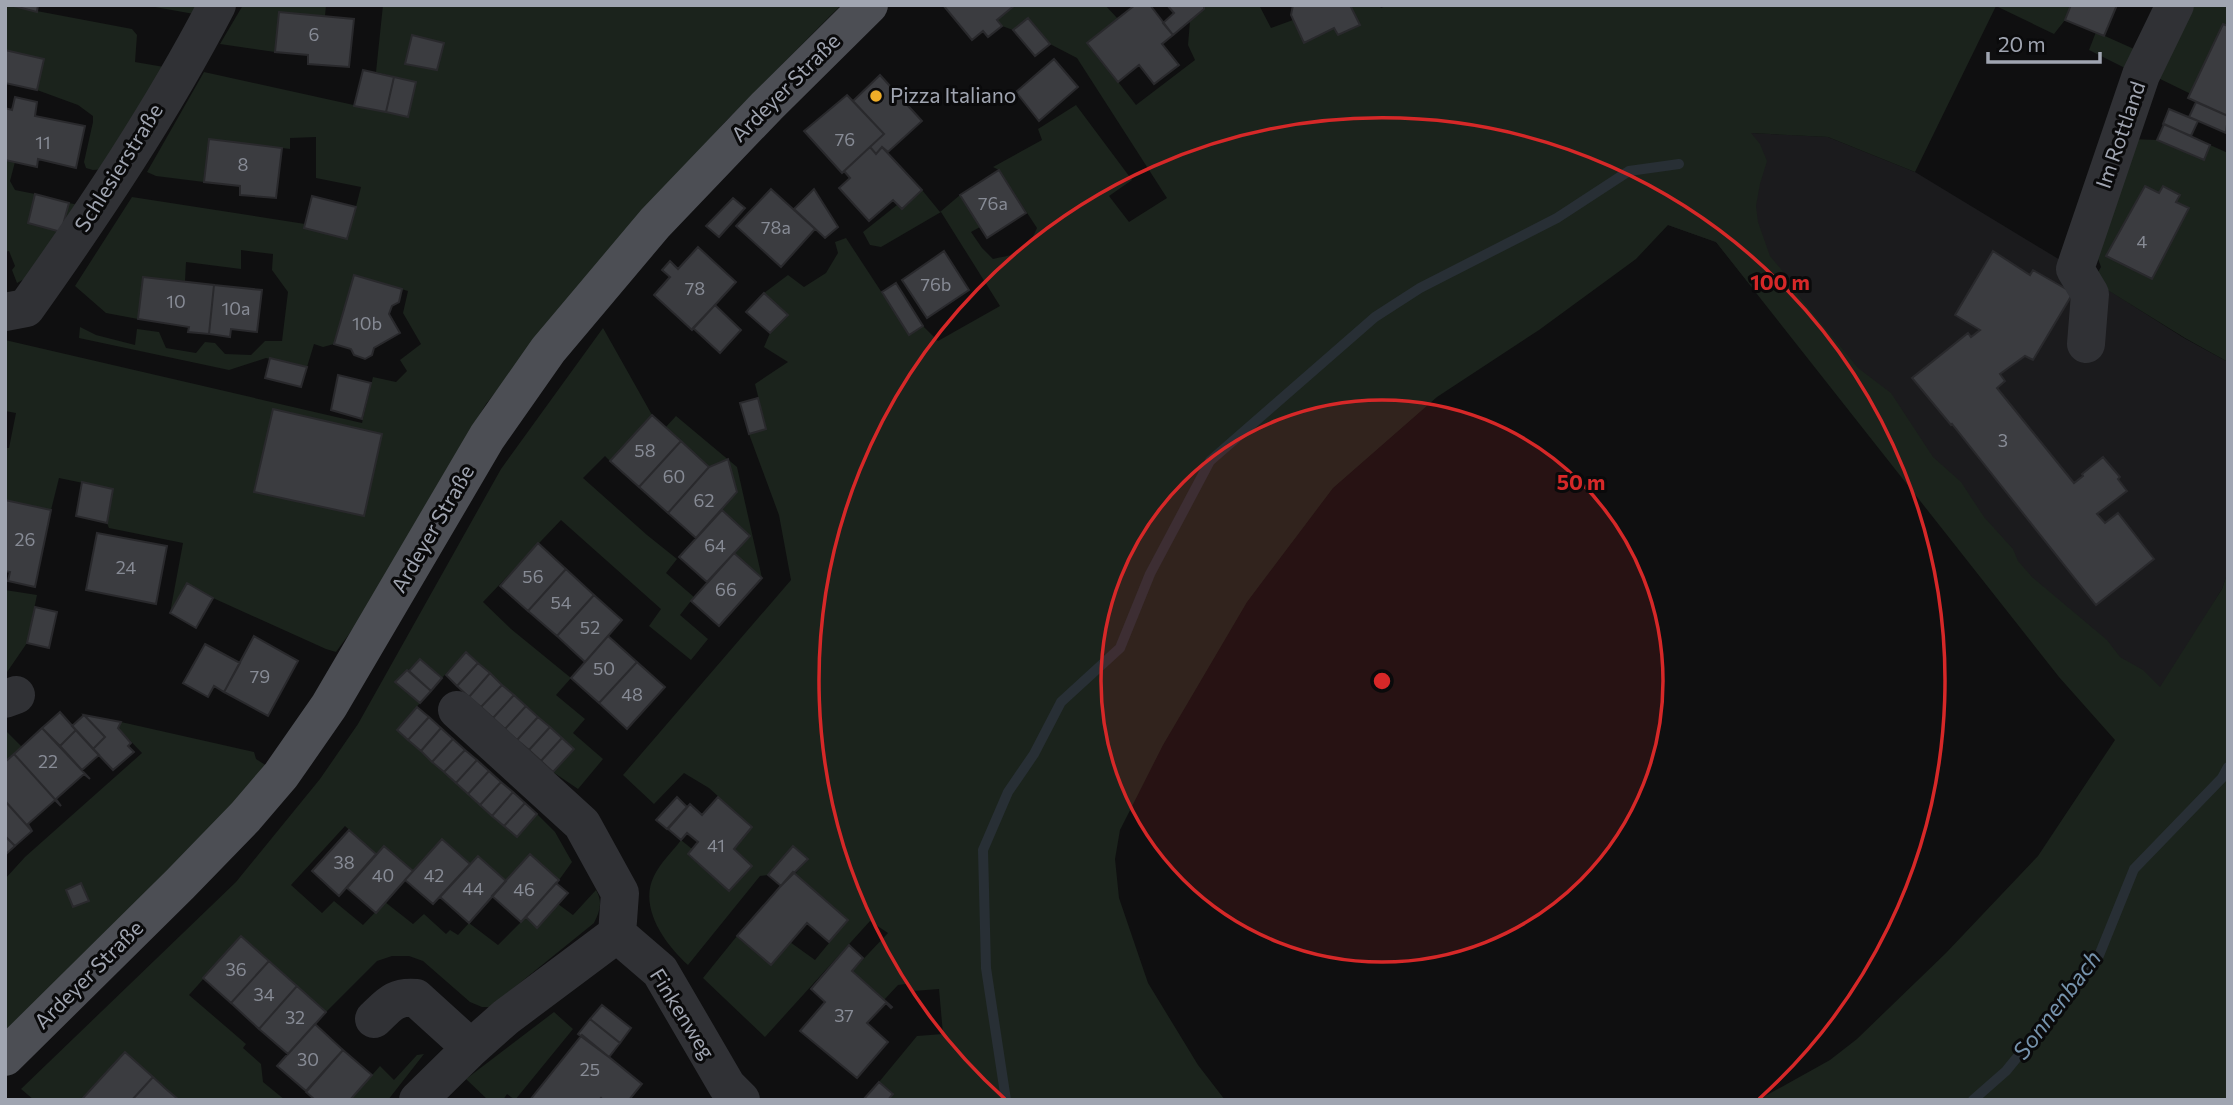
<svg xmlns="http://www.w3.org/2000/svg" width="2233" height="1105" viewBox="0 0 2233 1105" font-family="Commissioner,sans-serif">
	<rect width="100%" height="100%" fill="#0f0f10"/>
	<path fill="#1b1b1d" d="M1677,129L1828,137L1915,172L2075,269L2184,338L2228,362V571L2222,589L2125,751L1716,242L1668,225Z"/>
	<path fill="#1b231c" d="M5,5L132,29L137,35L135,62L164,67L105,169L93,170L86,168L84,162L93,122V116L78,105L37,90L44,59L5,50Z
		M144,5H199L194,14Z
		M243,5H326L325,16L279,12L275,52L220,44Z
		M383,5H841L725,122L601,261L486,404L431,496L369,607L336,652L326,649L213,598L187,583L170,613L183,543L109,528L107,523L112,489L59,478L51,510L5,500V448H9L16,413L5,411V340L362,423L373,377L396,382L407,371L400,360L421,344L403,313L408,291L354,275L334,344L323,347L314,344L307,367L266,358L229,370L79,338L80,327L96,335L135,345L137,329L159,332L166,348L196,353L205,342L215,343L225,354L251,355L265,341H282L288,292L272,270L273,254L241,250V269L186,262L185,281L143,277L138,319L106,313L75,286L132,197L305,224L304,228L348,238L361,187L316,178V137L290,138V149L282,148L204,182L156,176L147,172L204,72L408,117L416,82L376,72Z
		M1015,5H1105L1118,19L1088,43L1136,105L1195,60L1188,45L1190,21L1204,9V5H1259L1271,28L1293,20L1304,43L1334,28L1338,35L1360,25L1350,5H1379L1381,8L1388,5H2071L2065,20L2054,34L1996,6L1915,172L1828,137L1751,133L1760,144L1767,161L1760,184L1756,206L1758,222L1770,256L1790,280L1798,295L1858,368L1891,393L1933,457L1961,482L1984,517L2013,549L2018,561L2032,577L2107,640L2120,657L2143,670L2160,687L2222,589L2228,571V1100H1758L1830,1060L1857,1039L1946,953L2038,856L2115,740L2059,677L1716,242L1668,225L1636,259L1539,330L1437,397L1333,488L1247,602L1163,745L1120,830L1115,859L1119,898L1148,983L1198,1065L1225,1100H888L893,1093L879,1082L917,1036L943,1034L939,989L913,991L906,984L898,985L884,1000L852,971L888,933L870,921L765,1037L703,978L737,936L771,965L790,942L815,960L848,920L795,874L808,859L793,846L768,875L760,876L688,965C666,945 638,908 654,876C660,863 673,851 681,840L692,849L688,855L730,891L752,866L734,849L752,827L709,788L684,773L654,804L623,775L791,580L779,515L749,434L766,428L755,384L788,362L764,347L770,333L787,315L764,293L788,275L804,287L826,273L838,253L835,242L846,238L909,334L923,326L938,341L1000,306L941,212L881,247L870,245L863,232L897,205L902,209L922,190L940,212L960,195L980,227L971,232L982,248L993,259C1020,253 1026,254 1037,228L999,170L993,167L1042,140L1038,129L1076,105L1132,180L1109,196L1129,222L1167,198L1077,58L1050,44L1029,18L1013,30L1002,26L997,20Z
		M2190,5H2228V26L2223,25L2191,94L2156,77Z
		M2096,32L2134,49L2127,69L2089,50Z
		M2131,139L2157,140L2203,160L2210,145L2228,153V362L2185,338L2093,281L2101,267L2093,245Z
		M5,160L15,162L10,181L15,190L35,194L28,223L61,232L69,203L84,206L28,277L17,283L12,270L15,266L9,251L5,252Z
		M603,328L652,415L610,461L605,456L583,478L647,535L677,559L666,573L694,597L680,615L708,639L691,660L649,626L661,609L561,520L483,602L511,629L571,678L556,695L585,719L573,733L603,759L578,789L553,772L573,748L466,652L442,678L420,659L396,682L420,703L397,730L516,837L537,814L555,832L572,862L559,880L506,881L478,856L470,864L442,839L413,871L384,846L376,854L345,826L291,885L322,913L334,901L363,925L385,902L413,924L424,914L446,934L450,930L458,935L469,923L498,945L526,917L538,927L558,904L573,915L596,890C603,902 600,911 594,923L490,1007H482L470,1002L423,961L409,956H392L377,961L326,1012L241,937L189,995L246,1044L243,1048L261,1064L263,1082L285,1100H179L125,1052L81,1100H34L21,1089L236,882L320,779L358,724L501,469Z
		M676,416L737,467L762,578L734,553L749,536L722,510L737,492L665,428Z
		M5,590L37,595L27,643L5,675Z
		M121,722L254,752L256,759L281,775L5,1056V879L25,857L142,753L118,728Z
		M5,730L22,747L5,762Z
		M554,1012L573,1029L515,1100L507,1094L503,1100H488L466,1079Z
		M424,1054L388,1100H350L380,1066L394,1080L417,1055Z"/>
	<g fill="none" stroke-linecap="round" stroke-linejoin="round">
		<path stroke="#282f35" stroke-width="10" d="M1006,1100L986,968L983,850L1008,792L1034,754L1061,702L1120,648L1150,574L1210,461L1375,317L1420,288L1557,218L1629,171L1679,164
			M1973,1100L2006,1071L2098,958L2134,869L2222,778L2228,767"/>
	</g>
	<path fill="#3b3c40" stroke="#29292c" stroke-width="2" d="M10,5H38L37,12Z
		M943,5H1015L997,20L1002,26L988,37L983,31L972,40Z
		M1135,5H1150L1173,35L1162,44L1179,65L1154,84L1139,65L1118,82L1087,43Z
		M1167,5H1204V9L1173,35L1163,23L1174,13Z
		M1293,5H1350L1360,25L1338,35L1334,28L1304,43L1291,15Z
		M2071,5H2117L2104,36L2065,20Z
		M279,12L354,19L349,67L308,64V55L275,52Z
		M1028,18L1050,44L1035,56L1013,30Z
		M2223,24L2228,26V116L2188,98Z
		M412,35L444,43L437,70L405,64Z
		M5,50L44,59L37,90L5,83Z
		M1054,59L1078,87L1039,121L1016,92Z
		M363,70L394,77L386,112L354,106Z
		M880,75L922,121L888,152L882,147L876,154L870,147L884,134L853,101Z
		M394,77L416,82L408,117L386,112Z
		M847,95L884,134L842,173L804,131Z
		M15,97L37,102L35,116L85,126L76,168L38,159L37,167L5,160V108L12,110Z
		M2196,102L2228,116L2226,133L2189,117Z
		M2169,109L2198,121L2191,136L2163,124Z
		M2164,124L2210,145L2204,160L2157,140Z
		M209,139L282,148L276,198L240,195V186L204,182Z
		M870,147L876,154L882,147L922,190L902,209L893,200L869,221L839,188L850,178L844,171Z
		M999,170L1026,213L987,238L960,195Z
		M2145,186L2159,193L2163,186L2180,195L2176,202L2189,208L2152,279L2106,256Z
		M771,189L815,229L781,267L736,226Z
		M814,189L838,227L825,238L794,209Z
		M35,194L69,203L61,232L28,223Z
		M312,196L356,207L347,239L304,228Z
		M733,198L745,208L719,237L706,226Z
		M698,247L736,282L692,330L654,295L670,277L662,270L670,261L678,269Z
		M944,251L969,290L927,318L902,280Z
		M1993,251L2030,275L2033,270L2073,293L2033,360L2025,356L2000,374L2005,381L1997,388L2074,483L2083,476L2082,474L2103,457L2120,477L2118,479L2127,491L2097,514L2105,523L2118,513L2154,559L2096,605L1952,424L1951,425L1912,378L1968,333L1971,337L1980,330L1955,315Z
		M354,275L402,289L399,302L392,306L389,314L400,333L374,348L372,355L365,359L354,355L351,349L334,344Z
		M143,277L214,285L209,334L188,332L189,327L138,319Z
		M896,283L923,326L909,335L882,292Z
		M214,285L262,290L257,332L231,329L230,337L209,334Z
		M764,293L788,315L770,333L746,312Z
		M715,305L741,330L720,353L693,328Z
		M270,358L307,367L301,387L265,378Z
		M338,375L371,383L362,419L331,410Z
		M758,398L766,429L749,434L740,403Z
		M273,409L382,434L364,516L254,492Z
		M652,415L681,441L639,487L610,461Z
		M681,441L709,467L668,513L639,487Z
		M728,459L737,492L696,538L668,513L709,467Z
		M82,482L113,489L107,523L76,516Z
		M5,500L51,510L35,587L8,581L10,572L5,571Z
		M722,510L750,536L707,582L679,557Z
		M97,533L167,546L156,604L86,590Z
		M538,543L566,569L528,611L500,586Z
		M734,553L762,578L719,626L691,601Z
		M566,569L594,595L557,636L528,611Z
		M187,583L213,598L196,628L170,613Z
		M594,595L622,620L585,662L557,636Z
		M35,607L57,612L49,648L27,643Z
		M254,636L298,661L268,716L224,692Z
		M608,636L637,662L599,703L571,678Z
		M205,644L240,663L224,692L214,686L208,697L183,683Z
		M466,652L478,663L457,686L446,675Z
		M420,659L442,678L431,691L409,671Z
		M637,662L665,687L627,729L599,703Z
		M478,663L490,673L469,697L457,686Z
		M407,670L431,691L420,703L395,682Z
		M490,673L502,685L481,707L469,697Z
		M502,685L514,695L493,718L481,707Z
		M514,695L526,706L505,729L493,718Z
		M526,706L538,717L517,740L505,729Z
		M417,707L429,717L408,740L397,730Z
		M60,712L76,730L60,746L42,728Z
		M84,715L105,737L93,749L72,726Z
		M84,715L121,722L118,728L131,743L128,746L134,752L113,770L93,749L105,737Z
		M429,717L441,728L421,751L408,740Z
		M538,717L550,727L529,750L517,740Z
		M550,727L562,738L541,761L529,750Z
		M42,728L90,779L84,774L56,799L61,806L14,754Z
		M441,728L453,739L432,762L421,751Z
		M76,730L99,755L82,770L60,746Z
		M562,738L574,749L553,772L541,761Z
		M453,739L465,750L444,772L432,762Z
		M465,750L477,760L456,783L444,772Z
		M14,754L61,806L55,800L28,824L32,831L5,801V762Z
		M477,760L489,771L468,794L456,783Z
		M489,771L501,782L480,805L468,794Z
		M501,782L513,792L492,816L480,805Z
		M513,792L525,803L504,826L492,816Z
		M677,797L687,807L667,829L656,820Z
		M718,797L752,827L734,849L752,866L729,891L688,854L698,842L687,833L681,840L668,829L690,804L702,815Z
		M6,802L32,831L15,846L5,836Z
		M525,803L537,814L517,837L504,826Z
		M349,830L376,854L339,896L312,871Z
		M5,836L15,846L5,855Z
		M442,839L470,864L433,904L405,880Z
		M384,846L413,871L376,913L347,888Z
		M793,846L808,859L781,886L768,875Z
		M530,854L559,880L521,922L492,896Z
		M478,856L506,881L469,923L440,897Z
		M793,872L848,920L829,942L807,923L771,965L737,936Z
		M81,883L89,901L73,907L66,890Z
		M556,883L568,893L537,928L526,917Z
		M241,936L269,961L231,1003L203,978Z
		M849,945L863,958L852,971L892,1007L891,1008L886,1003L867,1023L888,1042L857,1078L800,1031L825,1002L811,989Z
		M269,961L297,986L259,1029L231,1003Z
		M297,986L326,1012L288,1054L259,1029Z
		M602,1005L631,1028L620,1043L590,1019Z
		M590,1019L620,1043L609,1057L578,1034Z
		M315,1024L343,1050L306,1091L277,1066Z
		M582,1035L642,1084L629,1100H603L601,1098L599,1100H530Z
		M343,1050L372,1075L350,1100H315L306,1092Z
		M125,1052L153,1077L132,1100H85L83,1098Z
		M153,1077L166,1089L179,1100H132Z
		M879,1082L893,1094L888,1100H863Z"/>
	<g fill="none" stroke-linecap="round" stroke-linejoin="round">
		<path stroke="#303135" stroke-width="38" d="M5,312L26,308C95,211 162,111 217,5
			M2086,344L2090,294L2075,269L2141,75L2175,5
			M5,699L16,695
			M617,934L660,971L727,1086L741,1100
			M374,1019C389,1005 394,996 416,998L471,1048
			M418,1100L471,1048L506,1017L617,934L620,893L582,824L457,710"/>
		<path stroke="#4c4e54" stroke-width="38" d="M5,1057L180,884L245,817L281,775L329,706L487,437L548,350L655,223L767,106L869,5"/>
	</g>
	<circle cx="1382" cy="681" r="281" fill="#d62828" fill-opacity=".12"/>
	<g fill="none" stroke="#d62828" stroke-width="3.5">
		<circle cx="1382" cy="681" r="281"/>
		<path d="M1005 1099A563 563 0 1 1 1759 1099"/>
	</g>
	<circle fill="#efad28" stroke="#0a0a0b" stroke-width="2.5" cx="876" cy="96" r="7"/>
	<g text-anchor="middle" stroke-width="6" stroke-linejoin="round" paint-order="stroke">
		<g font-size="18" fill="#878b95">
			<text x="314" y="41">6</text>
			<text x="845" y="146">76</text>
			<text x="43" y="149">11</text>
			<text x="243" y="171">8</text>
			<text x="993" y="210">76a</text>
			<text x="776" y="234">78a</text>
			<text x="2142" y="248">4</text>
			<text x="936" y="291">76b</text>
			<text x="695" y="295">78</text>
			<text x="176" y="308">10</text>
			<text x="236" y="315">10a</text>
			<text x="367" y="330">10b</text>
			<text x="2003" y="447">3</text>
			<text x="645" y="457">58</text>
			<text x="674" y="483">60</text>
			<text x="704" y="507">62</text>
			<text x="25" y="546">26</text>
			<text x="715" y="552">64</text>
			<text x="126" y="574">24</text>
			<text x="533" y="583">56</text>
			<text x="726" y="596">66</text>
			<text x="561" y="609">54</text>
			<text x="590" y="634">52</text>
			<text x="604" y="675">50</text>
			<text x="260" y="683">79</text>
			<text x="632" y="701">48</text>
			<text x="48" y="768">22</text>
			<text x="716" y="852">41</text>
			<text x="344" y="869">38</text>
			<text x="383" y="882">40</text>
			<text x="434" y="882">42</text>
			<text x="473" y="895">44</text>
			<text x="524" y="896">46</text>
			<text x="236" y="976">36</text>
			<text x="264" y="1001">34</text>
			<text x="844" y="1022">37</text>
			<text x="295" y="1024">32</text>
			<text x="308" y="1066">30</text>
			<text x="590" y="1076">25</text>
		</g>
		<g font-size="21" fill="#a0a5b1" stroke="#0a0a0b">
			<text transform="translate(786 88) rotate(-45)" y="7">Ardeyer Straße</text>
			<text transform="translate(2121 135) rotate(-71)" y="7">Im Rottland</text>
			<text transform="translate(119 168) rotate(-58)" y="7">Schlesierstraße</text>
			<text transform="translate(433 529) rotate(-60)" y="7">Ardeyer Straße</text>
			<text transform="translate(89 975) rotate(-45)" y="7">Ardeyer Straße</text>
			<text transform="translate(682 1014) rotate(58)" y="7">Finkenweg</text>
		</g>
		<g font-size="21" fill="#a0a5b1" stroke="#0a0a0b" text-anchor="start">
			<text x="890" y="103">Pizza Italiano</text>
		</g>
		<g font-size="23" font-style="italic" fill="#7693ad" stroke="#0a0a0b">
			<text transform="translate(2057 1005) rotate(-53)" y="8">Sonnenbach</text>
		</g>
	</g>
	<circle cx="1382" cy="681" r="10" fill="#d62828" stroke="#0a0a0b" stroke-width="3.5"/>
	<g font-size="21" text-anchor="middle" font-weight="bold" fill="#d62828" stroke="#0a0a0b" stroke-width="6" stroke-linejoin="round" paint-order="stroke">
		<text x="1780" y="290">100 m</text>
		<text x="1581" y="490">50 m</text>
	</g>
	<rect width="2233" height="1105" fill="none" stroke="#a0a5b1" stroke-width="14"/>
	<path d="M1988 52v10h112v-10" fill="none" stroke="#a0a5b1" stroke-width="3.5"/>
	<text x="1998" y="52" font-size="21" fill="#a0a5b1" stroke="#0a0a0b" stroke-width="5" paint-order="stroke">20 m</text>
</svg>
